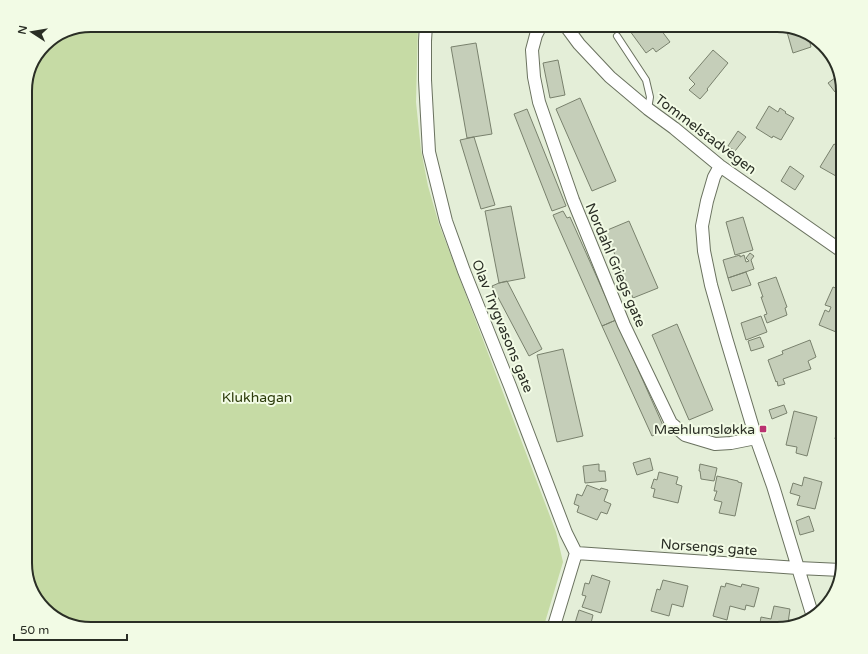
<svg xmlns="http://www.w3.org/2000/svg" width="868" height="654" viewBox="0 0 868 654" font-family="'Varela Round',sans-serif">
	<rect width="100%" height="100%" fill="#e4eed8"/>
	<path fill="#c6dba5" d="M91,25H418L416,102L421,150L428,186L439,224L556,532L563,562L543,629H91L51,615L32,592L25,567V86L47,42Z"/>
	<path fill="#c5ceb9" stroke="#79816d" d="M630,25H654L658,31L661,30L670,42L656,52L653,48L646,53L627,27Z
		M792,30L817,39L810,43L811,47L793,53L787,32Z
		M476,43L492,134L467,138L451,47Z
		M713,50L728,63L707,89L708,90L700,99L689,90L695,84L689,78Z
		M558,60L565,95L550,98L543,63Z
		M839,75L843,91V93L839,88L835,92L828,83Z
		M580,98L616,181L592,191L556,109Z
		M769,106L778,112L780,108L786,112L785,113L794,118L781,140L773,136L772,138L756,128Z
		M527,109L566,206L552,211L514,114Z
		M738,131L746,137L735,151L728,146Z
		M474,137L495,205L481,209L460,140Z
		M834,144L843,149V180L820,167Z
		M790,166L804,176L795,190L781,181Z
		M511,206L525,278L499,283L485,211Z
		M563,211L567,218L570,217L616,320L602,326L553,215Z
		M743,217L753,250L735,255L726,222Z
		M629,221L658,288L633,298L605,231Z
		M750,253L754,256L751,260L754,269L728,278L723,260L740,255V257L744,255L746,262L749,261L746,258Z
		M746,272L751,285L732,291L728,278Z
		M776,277L787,307L785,308L787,315L767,323L764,315L767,314L761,297H763L758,283Z
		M507,281L542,349L529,356L492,286L499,283Z
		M833,287L843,291V329L841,334L819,325L825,310L829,312L831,307L825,305Z
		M761,316L767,332L746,340L741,323Z
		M616,320L665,430L652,436L602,326Z
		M677,324L713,410L689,420L652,335Z
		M760,337L764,347L751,351L748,341Z
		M810,340L816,357L808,361L811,369L783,379L785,384L778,386L777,381L776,382L768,360L783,354L782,351Z
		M563,349L583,436L557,442L537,355Z
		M843,404V440L835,439Z
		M784,405L787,413L772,419L769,410Z
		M794,411L817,417L807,456L796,453L797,447L786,445Z
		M650,458L653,470L637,475L633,463Z
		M599,464V471H605L606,481L585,483L583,466Z
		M700,464L717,468L714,481L701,479L700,471H699Z
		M659,472L678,477L676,484L682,486L678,503L653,497L655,489L651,488L654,479L657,480Z
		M717,476L738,481V482L742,483L735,516L719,513L722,502L714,500L717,491H714Z
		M804,477L822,482L815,509L797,505L800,496L790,493L793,483L802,486Z
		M587,485L600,490L601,488L608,490L604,501L611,504L607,514L601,512L597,520L577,512L579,506L574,504L577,494L582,496Z
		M809,516L814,531L800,535L796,521Z
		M592,575L610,581L601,613L582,607L586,596L582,595L585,583L589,584Z
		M663,580L688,586L683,607L672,604L669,616L651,611L657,589L660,590Z
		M726,583L741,587L742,584L759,588L754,607L746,605L745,610L730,606L727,620L713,616L721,586L725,587Z
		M774,606L790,609L788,623H789V620L797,621L796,625L777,629H759L761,617L771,619Z
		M579,610L593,615L590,627L575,623Z"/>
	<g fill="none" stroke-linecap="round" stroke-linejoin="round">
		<g stroke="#6a725f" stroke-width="8">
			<path id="lane" d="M617,36L646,80L650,97L648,109"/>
		</g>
		<g stroke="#6a725f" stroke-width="14">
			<path id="street" d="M426,25L425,41V80L429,152L446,221L464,271L510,386L566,533L576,553L553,629
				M541,25L536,35L532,50L534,77L539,102L573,200L624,325L671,423L685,435L715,444L731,443L756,438
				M565,25L579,44L610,77L648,109L674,128L720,166L843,252
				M720,166L714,177L707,201L702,226L704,251L711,285L726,338L756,438L773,486L813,617
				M576,553L798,568L841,570"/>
		</g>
		<use href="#lane" stroke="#fff" stroke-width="6"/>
		<use href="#street" stroke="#fff" stroke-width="12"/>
	</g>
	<rect fill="#ba3170" stroke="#f2fbe5" stroke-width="1.5" x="759" y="425" width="8" height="8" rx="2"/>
	<g text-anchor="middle" stroke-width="4" stroke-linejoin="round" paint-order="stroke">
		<g font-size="14" fill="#2a2e25" stroke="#f2fbe5">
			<text transform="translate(706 134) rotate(37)" y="5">Tommelstadvegen</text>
			<text transform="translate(616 265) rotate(67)" y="5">Nordahl Griegs gate</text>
			<text transform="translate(503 326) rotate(68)" y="5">Olav Trygvasons gate</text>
			<text transform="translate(709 547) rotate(4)" y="5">Norsengs gate</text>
		</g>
		<g font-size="14" fill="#2c3b0b" stroke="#f2fbe5">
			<text x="257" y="402">Klukhagan</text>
		</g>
		<g font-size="14" fill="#2a2e25" stroke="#f2fbe5" text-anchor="end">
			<text x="755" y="434">Mæhlumsløkka</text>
		</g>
	</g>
	<path d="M0 0H868V654H0ZM91 32H777A59 59 0 0 1 836 91V563A59 59 0 0 1 777 622H91A59 59 0 0 1 32 563V91A59 59 0 0 1 91 32Z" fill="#f2fbe5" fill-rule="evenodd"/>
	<path fill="none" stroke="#2a2e25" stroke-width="2" d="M91 32H777A59 59 0 0 1 836 91V563A59 59 0 0 1 777 622H91A59 59 0 0 1 32 563V91A59 59 0 0 1 91 32Z"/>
	<g transform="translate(32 32) rotate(282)" stroke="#f2fbe5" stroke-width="3" paint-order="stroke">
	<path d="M0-3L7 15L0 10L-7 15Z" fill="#2a2e25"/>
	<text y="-6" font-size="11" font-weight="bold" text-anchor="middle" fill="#2a2e25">N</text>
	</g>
	<path d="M14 634v6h113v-6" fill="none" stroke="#2a2e25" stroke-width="2"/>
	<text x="20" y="634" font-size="12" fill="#2a2e25" stroke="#f2fbe5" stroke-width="3" paint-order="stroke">50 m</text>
</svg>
